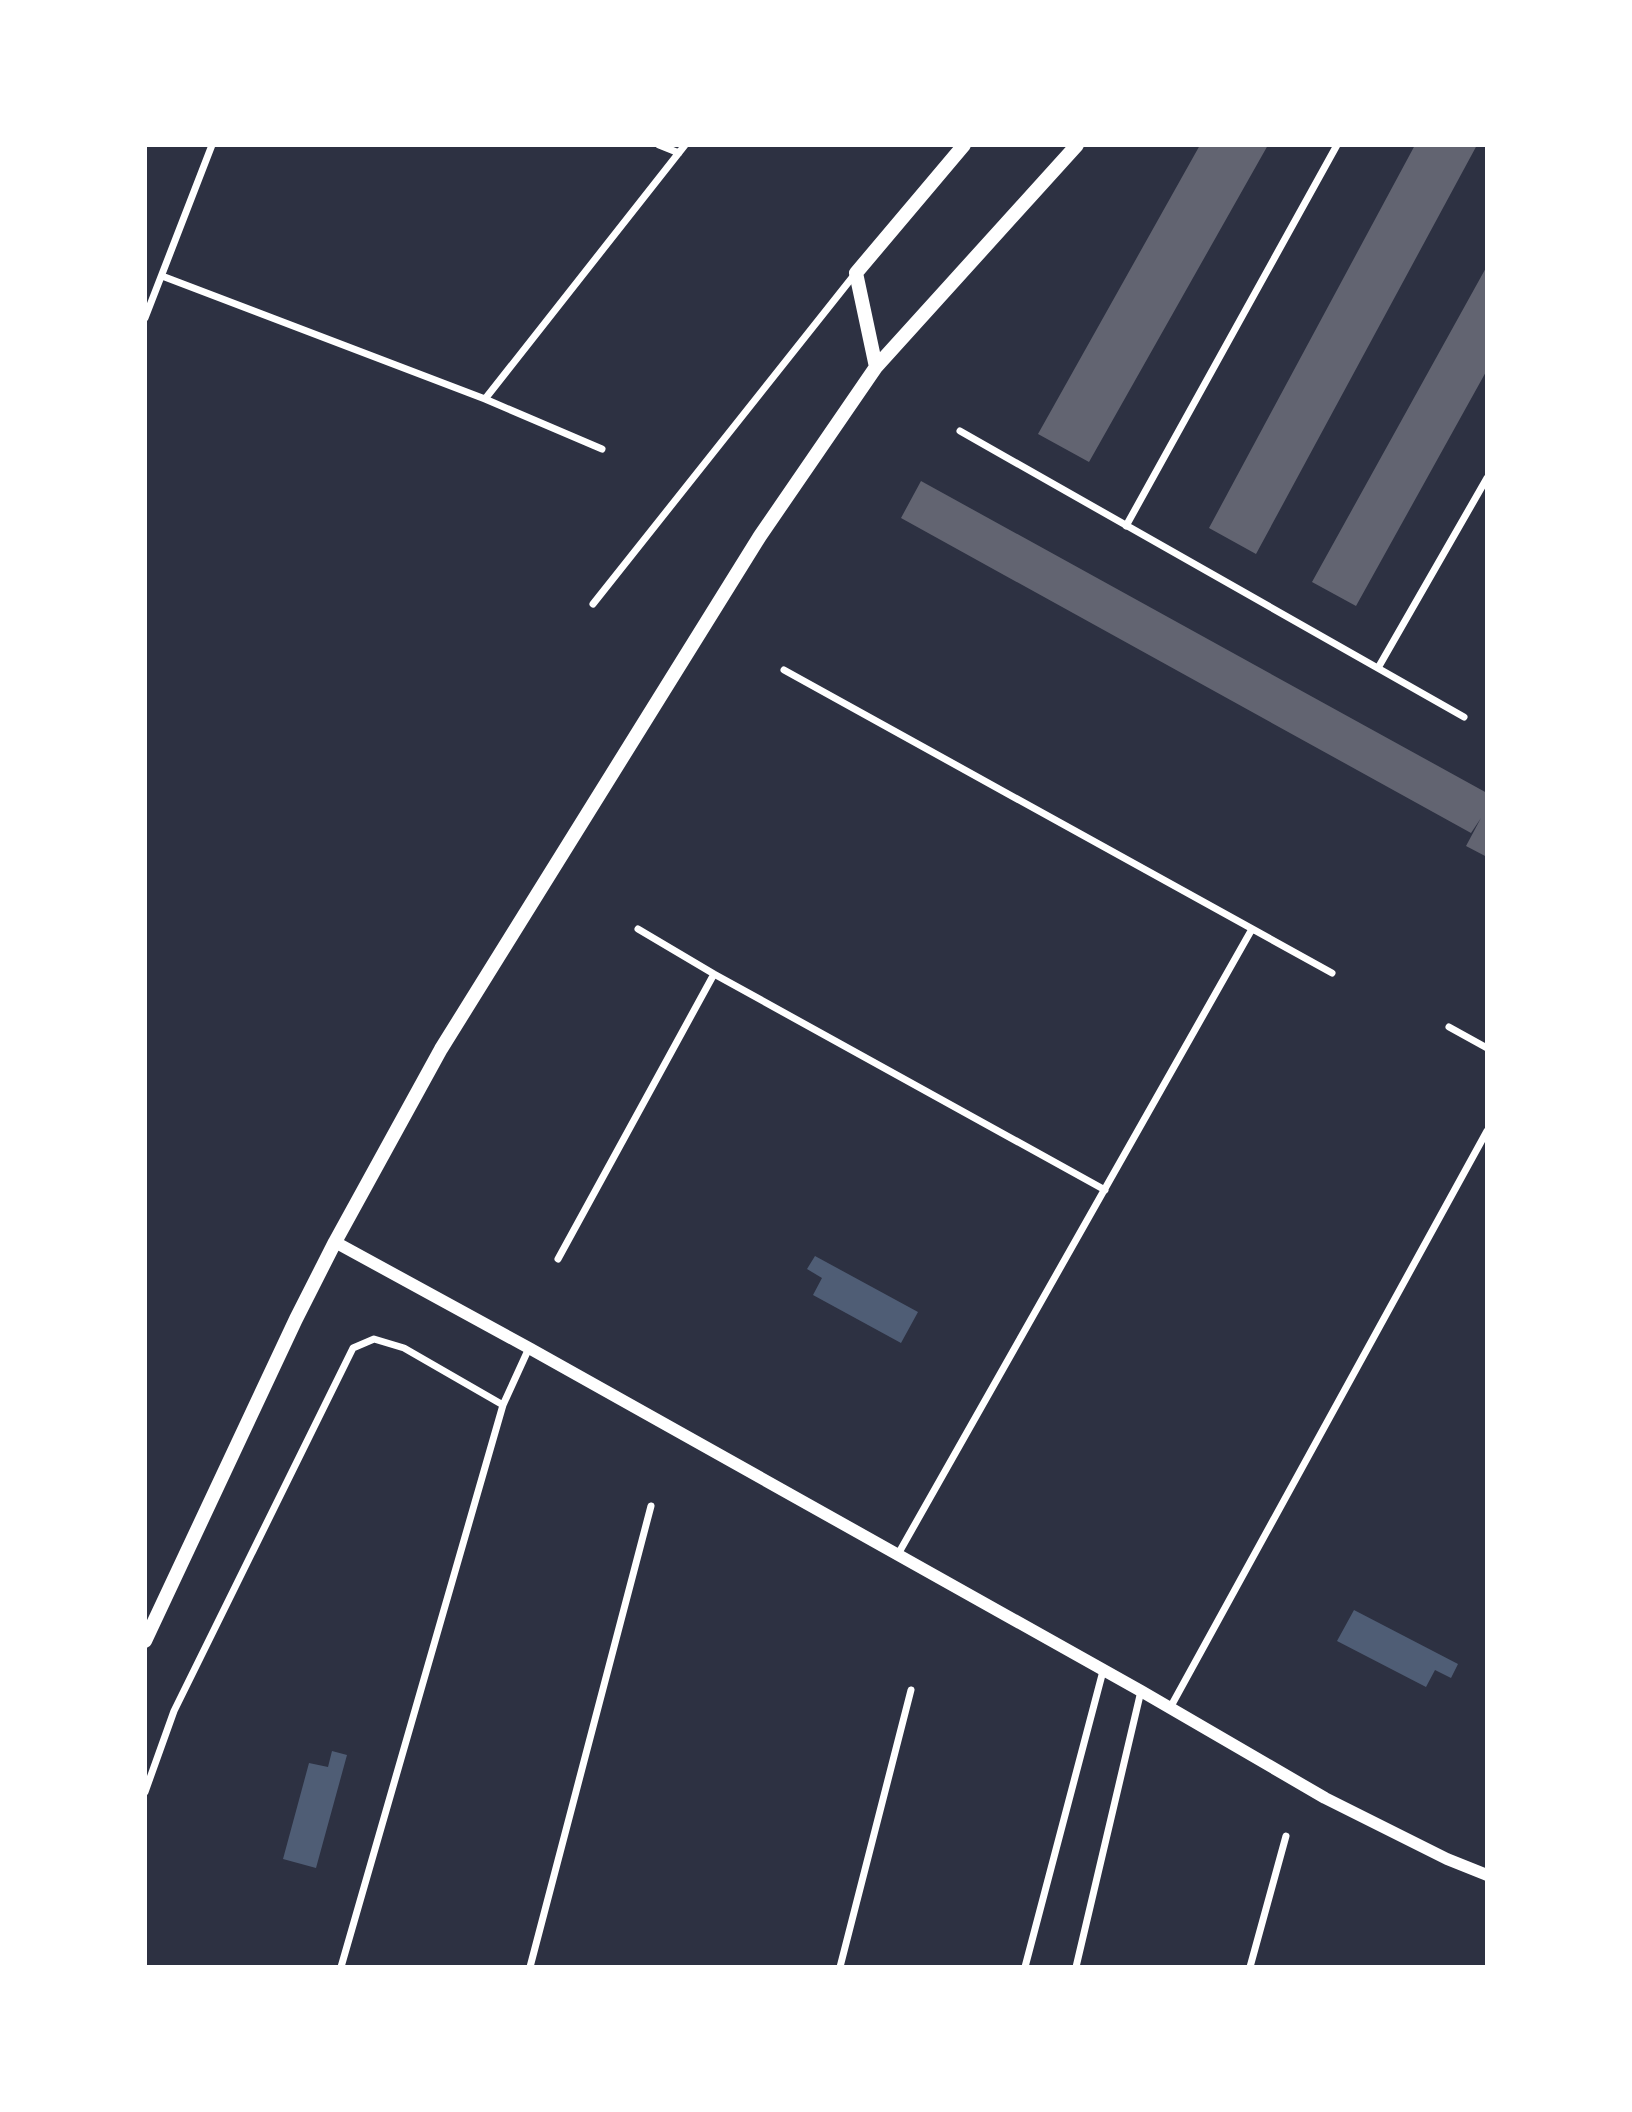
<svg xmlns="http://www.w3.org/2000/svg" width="1632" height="2112" viewBox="0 0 1632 2112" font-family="'PT Sans',sans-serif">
	<rect width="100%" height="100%" fill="#2d3142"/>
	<path fill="#4f5d75" d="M815,1256L918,1312L901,1343L813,1295L822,1278L807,1269Z
		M1354,1610L1458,1664L1451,1678L1435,1670L1426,1687L1337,1641Z
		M332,1751L347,1755L316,1868L283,1859L309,1763L328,1767Z"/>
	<path fill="#626471" d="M1200,145H1268L1089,462L1038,434Z
		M1415,145H1477L1256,554L1209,528Z
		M1487,266V370L1356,606L1312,582Z
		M921,481L1487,793V857L1466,846L1481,818L1471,833L901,518Z"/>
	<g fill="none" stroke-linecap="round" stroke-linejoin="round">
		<path stroke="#fff" stroke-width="7" d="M659,145L679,153
			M162,276L485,399L602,449
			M145,318L212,145
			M485,399L685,145
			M960,431L1464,717
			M1126,526L1337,145
			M593,604L855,274
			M1378,668L1487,478
			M784,670L1332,973
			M638,929L714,974L1105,1190
			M1449,1027L1487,1048
			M558,1259L714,974
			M897,1556L1252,929
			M1170,1708L1487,1131
			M145,1792L174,1711L353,1348L374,1339L404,1348L503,1405
			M341,1967L503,1405L529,1348
			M530,1967L651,1506
			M840,1967L911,1690
			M1025,1967L1103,1671
			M1076,1967L1141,1691
			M1250,1967L1286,1836"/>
		<path stroke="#fff" stroke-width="12" d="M335,1242L529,1348L1141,1691L1325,1798L1447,1859L1487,1875"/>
		<path stroke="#fff" stroke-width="14" d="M876,367L856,273L964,145
			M145,1641L296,1319L335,1242L441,1049L760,536L876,367L1077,145"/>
	</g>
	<rect width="1632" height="2112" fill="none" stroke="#ffffff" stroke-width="294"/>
</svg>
